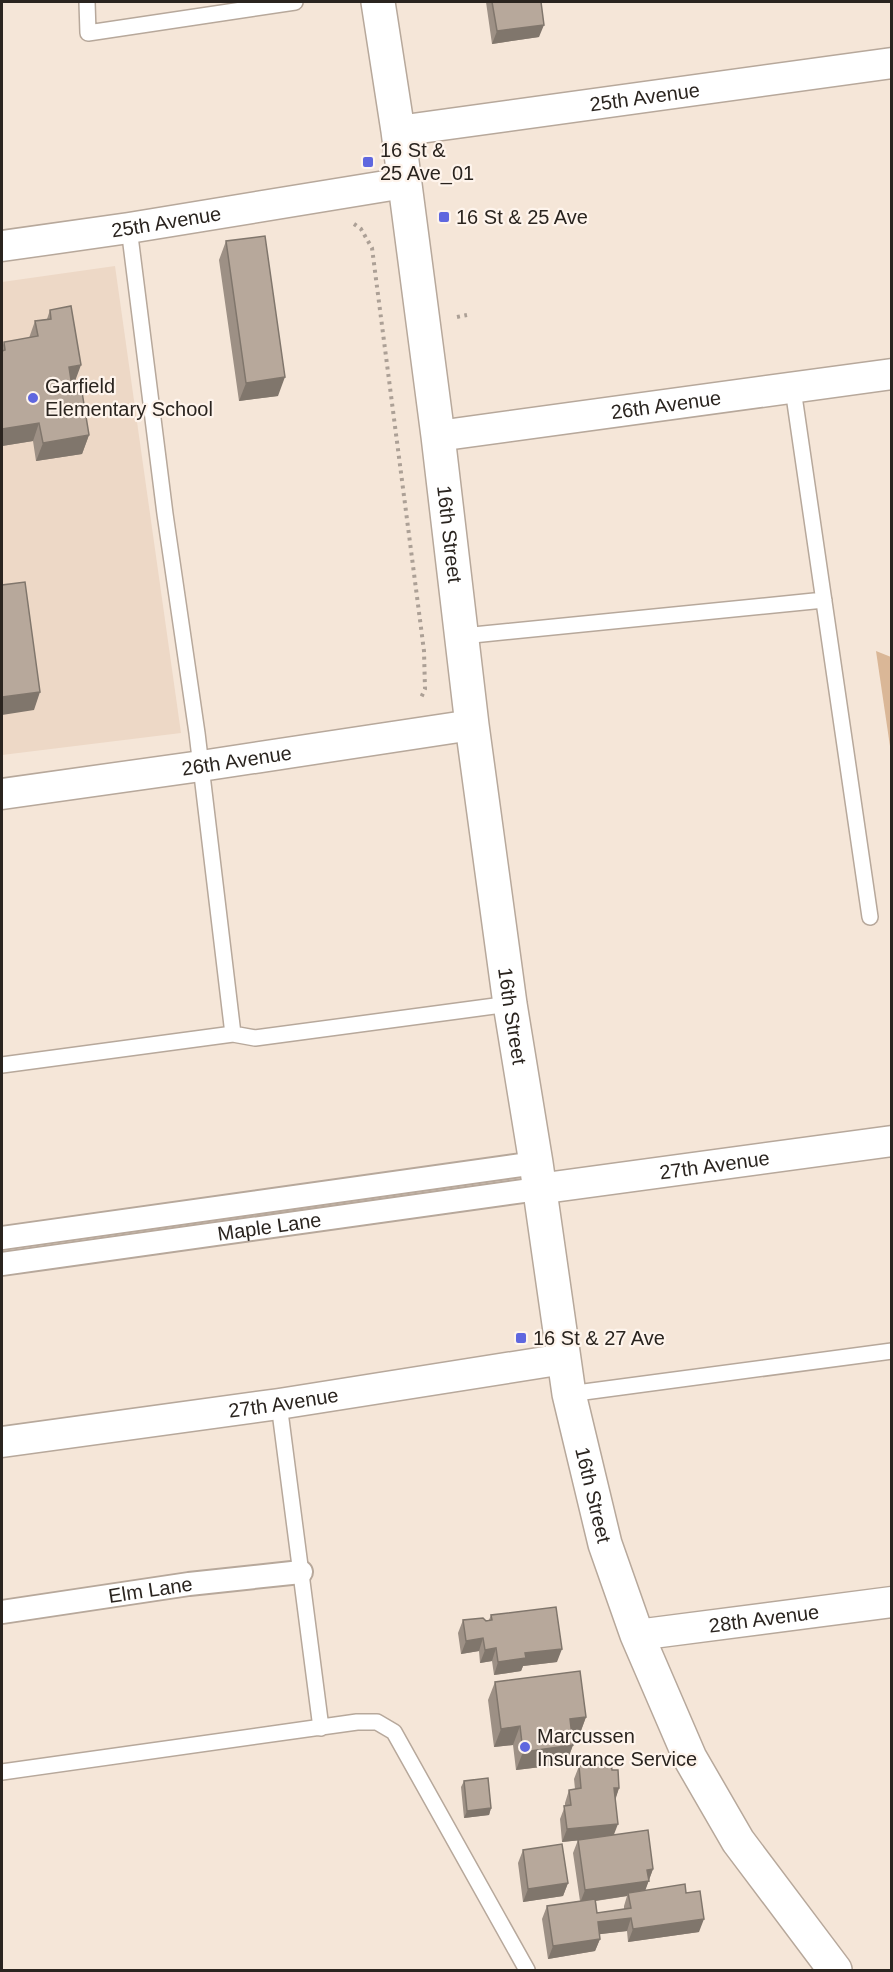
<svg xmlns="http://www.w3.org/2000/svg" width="893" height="1972" viewBox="0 0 893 1972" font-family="Helvetica,sans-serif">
	<rect width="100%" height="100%" fill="#f5e6d8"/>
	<path fill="#edd8c6" d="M115,266L181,733L2,755V282Z"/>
	<path fill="#dab797" d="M876,651L891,657V753Z"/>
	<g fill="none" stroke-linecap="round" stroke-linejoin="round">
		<g stroke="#b7a89b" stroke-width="18">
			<path id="service" d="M87,2L88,33L295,2
				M129,228L165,514L197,733L233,1034
				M793,389L870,917
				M463,636L824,600
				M2,1065L233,1034L255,1038L510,1004
				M569,1394L892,1351
				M279,1404L321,1728
				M2,1772L357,1722H377L394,1732L527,1970"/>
		</g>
		<g stroke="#b7a89b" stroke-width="26">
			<g id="pedestrian">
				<path d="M2,1238L536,1163"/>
				<path id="s1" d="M2,1264L538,1189"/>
				<path id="s2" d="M2,1612L189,1584L301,1572"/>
			</g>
		</g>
		<g stroke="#b7a89b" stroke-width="33">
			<g id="minor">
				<path id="s3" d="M398,131L892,63"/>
				<path id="s4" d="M2,246L129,228L404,183"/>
				<path id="s5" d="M438,436L892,374"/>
				<path id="s6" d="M2,794L201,766L472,725"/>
				<path id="s7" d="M538,1189L892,1141"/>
				<path id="s8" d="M2,1442L279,1404L564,1359"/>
				<path id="s9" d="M637,1635L892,1602"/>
			</g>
		</g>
		<g stroke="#b7a89b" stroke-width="36">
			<g id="tertiary">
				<path id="s10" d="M378,2L398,131L438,436L472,725L510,1004L536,1163L569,1394L605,1544L637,1635L690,1758L738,1841L835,1970"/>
			</g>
		</g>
		<path stroke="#aca096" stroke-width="4" stroke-dasharray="3 4.5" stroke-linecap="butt" d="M354,224L361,229L372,248L424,651L425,689L420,700
			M457,317L467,315"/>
		<use href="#service" stroke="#fff" stroke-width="15"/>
		<use href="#pedestrian" stroke="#fff" stroke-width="22"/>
		<use href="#minor" stroke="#fff" stroke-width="30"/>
		<use href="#tertiary" stroke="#fff" stroke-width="33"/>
	</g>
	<path fill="#9d9085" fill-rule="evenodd" d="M486,2H541L539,37L492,44Z
		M226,241L278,396L239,401L219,260Z
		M50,310L74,384H72L73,393L89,435L82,454L36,461L33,441L2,446V348L4,342L29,338L35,321L47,319Z
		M491,1615L557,1662L523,1666L521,1671L494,1675L492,1661L480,1663L479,1651L461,1654L458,1633L463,1620H489Z
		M495,1682L586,1717L579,1736L572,1737L573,1745L566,1764L516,1770L513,1745L494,1747L488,1700Z
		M579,1766L612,1770L619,1788L615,1799L614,1835L653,1869L645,1890L686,1893L699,1932L628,1942L627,1931L600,1934V1939L595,1951L548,1959L542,1919L547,1906L580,1901L573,1853L578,1840H580L562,1842L560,1819L565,1806V1803L569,1790L575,1789L574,1779ZM627,1896L624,1906V1909L597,1913L596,1901Z
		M464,1781L491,1808L489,1815L464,1818L461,1787Z
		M523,1850L568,1883L563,1896L523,1902L518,1863Z"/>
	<path fill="#80766c" d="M544,25L539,37L492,44L497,31Z
		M81,365L74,384L62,385L69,367Z
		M285,377L278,396L239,401L246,383Z
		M39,423L33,441L2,446V429Z
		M89,435L82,454L36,461L43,443Z
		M40,692L34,710L2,715V697Z
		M483,1638L479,1651L461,1654L466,1641Z
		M496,1648L492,1661L480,1663L485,1650Z
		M562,1649L557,1662L523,1666L521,1671L494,1675L498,1662L525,1653Z
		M586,1717L579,1736L563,1738L570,1719Z
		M520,1726L513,1745L494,1747L501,1729Z
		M573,1745L566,1764L516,1770L523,1752Z
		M614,1788H619L615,1801Z
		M491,1808L489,1815L464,1818L467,1811Z
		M618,1824L613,1837L562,1842L567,1829Z
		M653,1869L644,1894L628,1893L627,1896L580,1903L585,1890L647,1870Z
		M568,1883L563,1896L523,1902L528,1889Z
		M631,1918L627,1931L593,1935L598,1922Z
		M704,1919L699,1932L628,1942L633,1929Z
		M600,1939L595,1951L548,1959L553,1946Z"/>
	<path fill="#b7a89b" stroke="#80766c" stroke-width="1.5" d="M492,2H541L544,25L497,31Z
		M265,236L285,377L246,383L226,241Z
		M71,306L81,365L69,367L73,393L82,392L89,435L43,443L39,423L2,429V351L5,350L4,342L38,336L35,321L51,319L50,310Z
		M25,582L40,692L2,697V585Z
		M556,1607L562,1649L525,1653L526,1658L498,1662L496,1648L485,1650L483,1638L466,1641L463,1620L483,1618L486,1621L492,1620L491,1615Z
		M580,1671L586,1717L570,1719L573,1745L523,1752L520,1726L501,1729L495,1682Z
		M611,1763L612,1770H618L619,1788H614L618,1824L567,1829L564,1806L571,1805L569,1790L581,1788L579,1766Z
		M488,1778L491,1808L467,1811L464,1781Z
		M648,1830L653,1869L647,1870L649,1881L585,1890L578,1840Z
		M562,1844L568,1883L528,1889L523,1850Z
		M685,1884L686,1893L700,1891L704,1919L633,1929L631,1918L598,1922L600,1939L553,1946L547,1906L595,1899L597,1913L631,1908L628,1893Z"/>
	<g fill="#5f67df" stroke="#fef4ec" stroke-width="2">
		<rect x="362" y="156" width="12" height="12" rx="3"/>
		<rect x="438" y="211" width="12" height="12" rx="3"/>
		<circle cx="33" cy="398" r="6"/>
		<rect x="515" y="1332" width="12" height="12" rx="3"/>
		<circle cx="525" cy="1747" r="6"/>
	</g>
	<g text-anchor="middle" stroke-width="4.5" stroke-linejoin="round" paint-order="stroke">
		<g font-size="20" fill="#2a241f" stroke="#fef4ec">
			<text dy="7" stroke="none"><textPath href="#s3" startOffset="249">25th Avenue</textPath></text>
			<text dy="7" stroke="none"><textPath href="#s4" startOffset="166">25th Avenue</textPath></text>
			<text dy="7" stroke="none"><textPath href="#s5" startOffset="230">26th Avenue</textPath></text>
			<text dy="7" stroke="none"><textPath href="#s10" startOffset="537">16th Street</textPath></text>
			<text dy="7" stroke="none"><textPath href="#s6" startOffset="237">26th Avenue</textPath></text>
			<text dy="7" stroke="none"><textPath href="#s10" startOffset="1023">16th Street</textPath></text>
			<text dy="7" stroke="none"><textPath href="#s7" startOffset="178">27th Avenue</textPath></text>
			<text dy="7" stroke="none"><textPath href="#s1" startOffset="270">Maple Lane</textPath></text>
			<text dy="7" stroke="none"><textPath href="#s8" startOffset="284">27th Avenue</textPath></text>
			<text dy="7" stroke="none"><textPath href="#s10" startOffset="1509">16th Street</textPath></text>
			<text dy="7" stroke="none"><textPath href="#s2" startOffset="150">Elm Lane</textPath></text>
			<text dy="7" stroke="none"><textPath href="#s9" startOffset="128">28th Avenue</textPath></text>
		</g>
		<g font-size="20" fill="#2a241f" stroke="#fef4ec" text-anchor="start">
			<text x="380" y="157">16 St &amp;<tspan x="380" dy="23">25 Ave_01</tspan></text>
			<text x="456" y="224">16 St &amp; 25 Ave</text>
			<text x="45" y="393">Garfield<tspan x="45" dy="23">Elementary School</tspan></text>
			<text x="533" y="1345">16 St &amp; 27 Ave</text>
			<text x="537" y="1743">Marcussen<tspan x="537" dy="23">Insurance Service</tspan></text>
		</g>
	</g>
	<rect width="893" height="1972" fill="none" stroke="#2a241f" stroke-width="6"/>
</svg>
